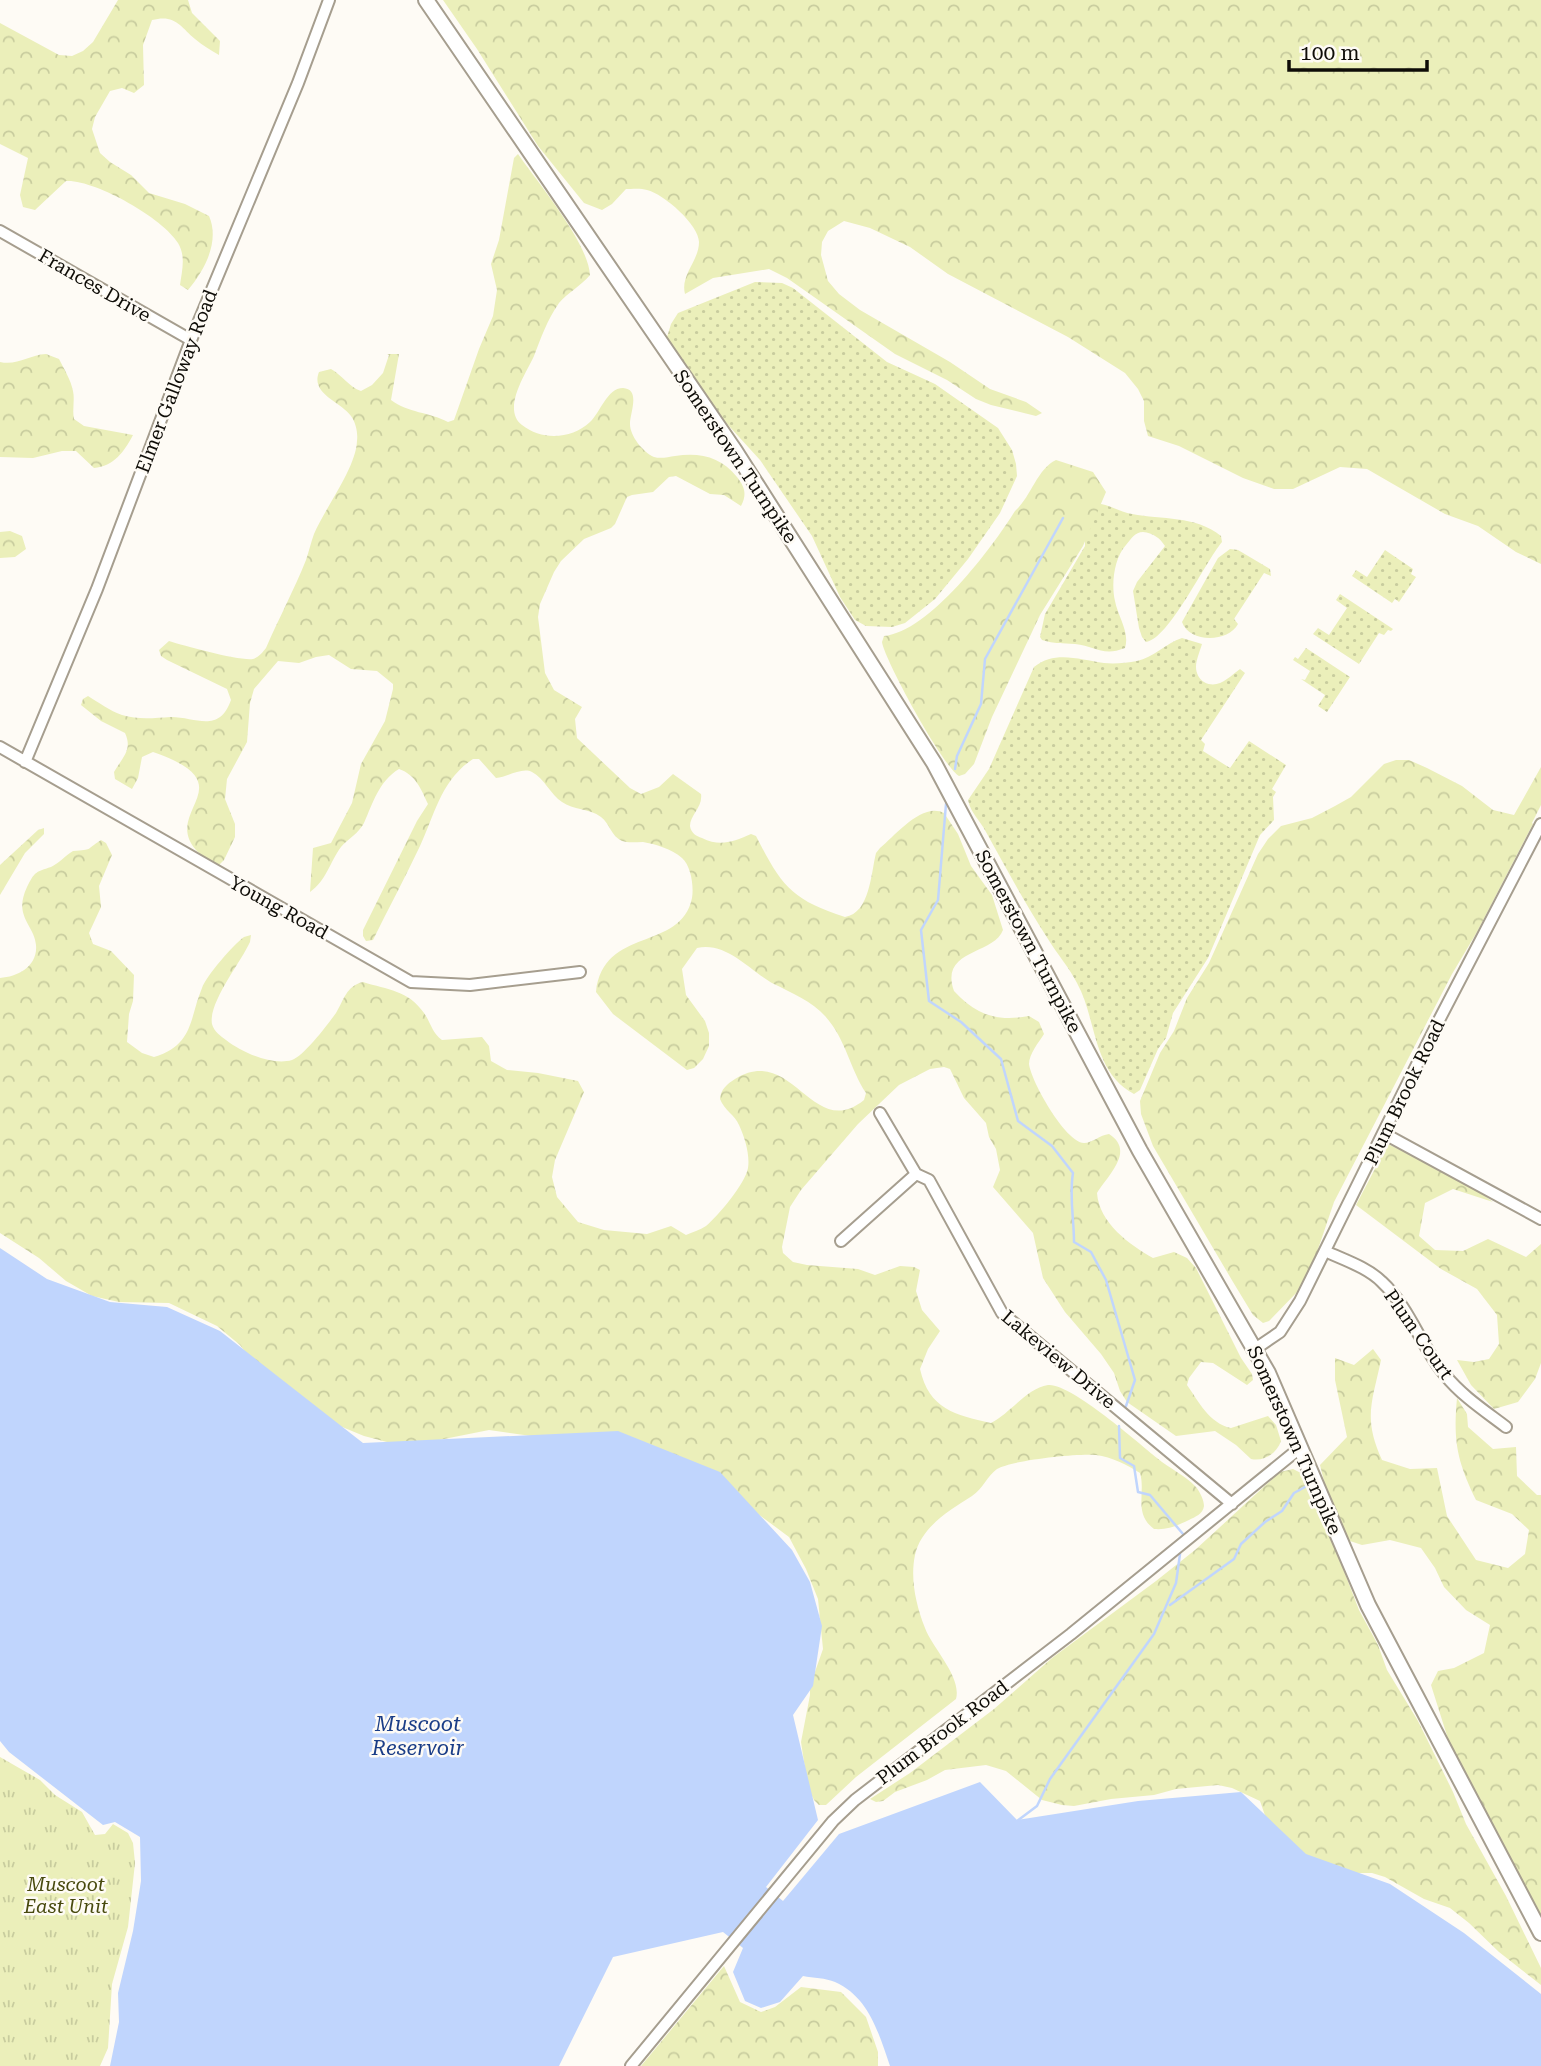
<svg xmlns="http://www.w3.org/2000/svg" width="1541" height="2066" viewBox="0 0 1541 2066" font-family="'Roboto Serif',serif">
	<defs>
		<pattern id="grass-dots" width="8" height="8" patternUnits="userSpaceOnUse" patternTransform="scale(1.75)"><rect width="8" height="8" fill="#ebefba"/><path d="M2 2h.1M6 6h.1" fill="none" stroke="#c8cc9e" stroke-width="1.8" stroke-linecap="round"/></pattern>
		<pattern id="forest-crowns" width="20" height="18" patternUnits="userSpaceOnUse" patternTransform="scale(1.75)"><rect width="20" height="18" fill="#ebefba"/><path d="M2 6a3 3 0 1 1 6 0M12 15a3 3 0 1 1 6 0" fill="none" stroke="#c8cc9e"/></pattern>
		<pattern id="park-tufts" width="24" height="20" patternUnits="userSpaceOnUse" patternTransform="scale(1.75)"><rect width="24" height="20" fill="#ebefba"/><path d="M3 7l-1-3M5 7V3M7 7l1-3M15 17l-1-3M17 17v-4M19 17l1-3" fill="none" stroke="#c8cc9e"/></pattern>
	</defs>
	<rect width="100%" height="100%" fill="#fefbf5"/>
	<path fill="url(#grass-dots)" d="M755,282L782,283L793,288L887,362L935,384L998,428L1012,450L1016,464L1017,476L1000,513L968,559L935,599L905,623L892,627L866,626L855,620L840,597L812,536L760,460L708,403L672,349L667,337L671,324L678,313Z
		M1101,504C1111,506 1121,512 1132,514C1162,520 1195,515 1221,536L1222,542C1205,562 1169,639 1146,642L1142,637L1139,628L1133,591L1137,582L1165,546C1160,538 1153,533 1143,532C1135,532 1131,539 1126,545C1114,558 1111,584 1115,601C1118,617 1130,632 1125,648C1103,657 1095,646 1075,644C1062,643 1055,644 1042,640L1040,637L1045,614L1085,546V531L1097,505Z
		M1230,549L1238,550L1270,569L1271,576L1264,573L1234,619L1238,624C1228,643 1189,643 1182,622L1218,558Z
		M1385,550L1413,569L1411,574L1416,577L1399,602L1395,599L1392,603L1352,576L1356,570L1367,577Z
		M1340,594L1393,629L1391,631L1388,630L1384,635L1379,633L1359,664L1313,634L1318,628L1329,635L1347,608L1336,600Z
		M1182,638L1202,644C1200,651 1196,660 1196,667C1196,673 1199,679 1204,682C1218,690 1229,677 1240,669L1245,673L1201,740L1205,744L1203,751L1230,768L1249,741L1286,765L1272,789L1276,792L1273,797L1274,820L1260,835L1208,958L1173,1013L1166,1038L1158,1049L1140,1090L1134,1094C1092,1072 1097,1019 1077,983C1069,967 1057,954 1048,939C1025,904 1006,868 986,832C980,820 971,814 968,800L989,769L1034,667C1056,650 1079,660 1104,663C1114,664 1127,663 1137,661C1153,658 1166,643 1182,638Z
		M1306,648L1350,677L1327,712L1318,706L1325,695L1301,679L1305,680L1310,671L1293,660L1295,657L1298,659Z"/>
	<path fill="url(#forest-crowns)" d="M118,0H188L192,13L220,41L219,55C211,50 203,46 195,39C180,26 175,14 152,20L143,45L144,85L134,93L122,88L110,91L95,117L92,129L100,153L110,162L131,175L149,193L185,204L209,216C220,241 205,270 188,290L180,285C182,271 186,256 178,243C163,218 94,179 66,181L35,210L23,207L20,195L28,158L0,144V23L59,55L72,56L83,51L93,42Z
		M443,0H1541V564L1516,552L1478,526L1445,514L1367,469L1340,467L1293,489H1274L1243,478L1179,446L1148,436L1144,421V401L1138,389L1125,373L1068,337L948,274L910,247L870,228L844,221L828,231L822,242L821,255L828,281L839,294L860,310L950,362L990,389L1026,402L1042,413L1036,416L991,405L976,399L947,380L895,354L787,278L769,269L713,278L685,294C680,275 699,261 699,242C699,225 664,194 647,190C641,188 632,189 626,189L612,204L602,210L584,203L538,146L477,49Z
		M518,154C538,183 588,242 590,275C581,286 567,293 559,303C547,320 541,338 534,356C527,372 501,409 522,425C542,441 572,439 590,422C600,413 607,388 623,388C641,389 630,413 630,424C630,436 643,452 654,457C661,459 668,457 675,456C700,452 721,457 737,477C745,487 747,495 741,506L724,495L710,494L676,476L669,477L653,492L632,495L627,497L615,524L611,528L584,539L561,561L554,572L540,604L538,617L545,673L554,690L582,707L575,719L577,738L630,788L641,794L659,787L673,774L701,794C703,807 690,815 690,826C691,833 696,836 702,838C720,847 733,842 751,834L756,836C781,885 791,900 845,917C870,913 871,873 876,853L880,848C896,835 922,802 944,813L958,834L971,866L992,895L1003,930C994,955 939,949 954,991C976,1015 997,1022 1029,1016L1039,1022L1044,1034C1039,1042 1029,1054 1029,1064C1031,1081 1065,1142 1084,1143C1092,1143 1100,1135 1109,1134C1136,1151 1107,1176 1097,1193C1099,1223 1130,1245 1153,1258L1174,1252L1187,1258L1196,1268L1241,1358L1252,1374L1253,1380L1247,1385L1213,1363L1201,1362L1189,1378L1187,1385C1199,1402 1209,1423 1231,1428L1268,1416L1276,1425L1281,1441C1277,1453 1264,1462 1251,1459L1236,1445L1215,1431L1176,1436L1127,1402L1120,1391L1114,1373L1101,1354L1065,1312L1043,1278L1033,1233L993,1187L1000,1170L996,1149L989,1137L986,1123L964,1098L950,1069L944,1067L930,1069L899,1085L858,1124L801,1190L790,1207L782,1247L783,1253L793,1262L807,1265L858,1269L875,1275L900,1266L914,1267L920,1270L916,1291L922,1310L940,1331L928,1349L920,1369C929,1409 955,1415 991,1423C1011,1413 1027,1388 1048,1385C1069,1382 1139,1443 1157,1458C1170,1469 1185,1475 1196,1487C1200,1492 1204,1500 1204,1506C1203,1514 1195,1517 1189,1520C1176,1526 1168,1530 1154,1529C1133,1513 1146,1493 1140,1473C1127,1465 1112,1457 1096,1455C1079,1453 1012,1460 997,1469C987,1476 983,1489 972,1496C950,1510 921,1527 915,1555C910,1579 916,1605 925,1628C933,1649 962,1677 956,1699L856,1777L826,1805H819L814,1800L808,1788L801,1742L810,1695V1686L823,1649L818,1599L806,1569L789,1537L746,1505L553,1439L489,1430L414,1445L387,1442L364,1436L318,1417L252,1361L240,1345L217,1326L169,1303L119,1302L92,1296L66,1281L39,1258L0,1233V978C18,977 38,966 36,945C34,924 13,917 27,887C35,871 36,872 51,867C58,864 66,855 73,851C94,849 84,851 101,840L106,843L112,855L99,886L101,907L89,933L93,944L111,951L134,975L133,1001L129,1014L127,1042L142,1053L154,1057C194,1045 189,1019 202,988C206,976 234,944 244,937L251,935L250,942C241,962 208,1003 212,1024C214,1032 221,1036 226,1040C241,1052 272,1066 292,1060C304,1056 328,1024 336,1013C344,1000 346,986 363,982C388,990 408,990 424,1013C431,1023 432,1033 442,1040L482,1037L489,1046L491,1061L507,1070L538,1073L578,1081L584,1092L555,1160L552,1177L557,1197L578,1222L604,1230L647,1234L671,1226L686,1235C692,1232 700,1230 706,1226C718,1216 745,1184 748,1168C750,1155 745,1138 739,1125C735,1115 724,1110 720,1099C721,1089 727,1084 735,1079C793,1043 812,1142 864,1100L866,1093C850,1069 846,1039 825,1016C813,1002 790,992 774,984C751,972 727,941 697,948L682,969L686,995L705,1021L709,1033V1046L703,1059L694,1068L687,1070L613,1014L596,992C603,926 681,952 692,898C694,886 691,866 682,858C672,849 655,844 643,842C636,842 627,843 622,841C611,836 610,824 601,817C589,808 573,810 562,802C551,795 544,778 532,772C522,767 507,777 496,778L479,759H473C441,780 435,814 420,846C405,878 388,909 373,940L366,941L363,936V930L417,821L428,804C421,789 416,775 399,769C379,781 373,803 364,823C359,833 348,839 341,847C330,862 326,881 310,892L313,848L331,843L352,803L361,764L385,721L393,689V684L377,671L351,669L329,655L316,657L299,663L278,661L254,689L250,703L247,742L227,779L225,799L235,824V837L224,860L218,866C211,861 201,856 196,850C161,810 248,785 153,752L142,757L138,778L132,789L115,779L114,772C122,758 133,750 125,733L101,721L81,705L83,699L88,696C98,702 110,711 122,715C138,720 154,718 171,717C196,717 219,734 231,700L227,689L167,660L161,656L159,650L169,641C185,646 239,661 253,659C259,657 262,653 266,648C279,618 294,590 306,560C309,551 311,542 314,534C325,508 356,468 357,441C358,433 356,423 351,416C341,402 310,394 319,372L331,369C342,375 349,387 361,391L372,385L383,373L389,355L387,354H399L391,400C408,413 429,412 448,422L454,420L479,349L493,316L497,290L491,264L499,240L514,158Z
		M46,354L59,359C64,369 71,380 73,391C75,400 72,410 74,419L84,426L133,435C124,452 114,466 94,468L76,451H62L33,458L0,457V362C17,366 29,355 46,354Z
		M1056,460L1093,472L1106,492L1083,546L1040,615L992,717L974,764L965,774L959,776C944,768 885,661 882,642L884,636C929,632 992,548 1015,511C1031,497 1037,469 1056,460Z
		M10,531L22,536L26,549L15,557L0,558V532Z
		M1396,760H1409L1427,768L1462,786L1493,810L1514,815L1541,767V805L1532,823L1533,824L1477,932L1452,974L1334,1202L1314,1261L1302,1287L1269,1321L1263,1323L1253,1315L1233,1282L1153,1146L1141,1114L1140,1101L1160,1053L1174,1031L1187,998L1209,963L1258,854L1268,839L1281,826L1312,818L1335,806L1351,797L1384,764Z
		M44,828V834L25,853L0,895V865L38,830Z
		M1388,1144L1469,1184L1493,1202L1453,1189L1425,1203L1419,1236L1435,1250L1463,1251L1488,1239L1526,1257L1541,1244V1363L1535,1379L1518,1402L1494,1409L1471,1385L1457,1360L1474,1362L1489,1359L1499,1344L1497,1315L1477,1289L1441,1269L1356,1205Z
		M1373,1349L1381,1360C1372,1403 1363,1418 1382,1460L1410,1469L1437,1468L1447,1516L1476,1560L1508,1568L1525,1554L1529,1530L1512,1514L1476,1500C1457,1461 1453,1441 1457,1398L1467,1414L1468,1427L1493,1449L1516,1447L1517,1476L1537,1495H1541V1920L1449,1742L1431,1685L1438,1671L1454,1668L1484,1653L1490,1625L1466,1610L1444,1587L1435,1568L1421,1548L1390,1540L1362,1545L1347,1540L1331,1509L1320,1465L1347,1437L1335,1380V1358L1354,1365Z
		M1293,1469L1303,1474L1319,1506L1359,1610L1378,1645L1387,1670L1418,1721L1453,1792L1466,1824L1506,1896L1541,1968V1985L1499,1952L1469,1923L1450,1908L1424,1899L1385,1877L1372,1873H1353L1324,1879L1269,1827L1260,1801L1232,1788L1218,1785L1176,1789L1154,1795L1111,1799L1074,1806L1062,1805L1042,1800L1006,1771L986,1765L945,1770L927,1780L895,1792L883,1801L876,1802L870,1799L910,1773L994,1709L1052,1658L1156,1581L1195,1550L1280,1472Z
		M724,1966L740,2002L761,2012L775,2007L801,1987L841,1992L866,2017L878,2052V2066H641Z"/>
	<path fill="url(#park-tufts)" d="M0,1757L40,1780L55,1795L82,1812L95,1835L105,1834L113,1824L128,1833L133,1843L135,1863L128,1927L112,1984L108,2048L100,2066H0Z"/>
	<path fill="#c0d5fd" d="M0,1248L47,1279L110,1302L167,1307L220,1331L363,1443L618,1431L720,1472L792,1550L810,1582L822,1626L813,1686L793,1715L818,1820L766,1887L783,1901L839,1834L980,1782L1017,1820L1138,1801L1241,1792L1306,1854L1390,1884L1464,1933L1541,1994V2066H890C879,2034 869,1997 835,1982C826,1978 813,1978 803,1976L780,2002L761,2008L745,2001L733,1972L743,1948L723,1932L613,1957L559,2066H110L119,2022L118,1993L133,1931L141,1881L140,1837L115,1822L103,1825L9,1752L0,1741Z"/>
	<g fill="none" stroke-linecap="round" stroke-linejoin="round">
		<path stroke="#c0d5fd" stroke-width="2.5" d="M955,769L957,756L981,704L985,659L1063,518
			M946,804L938,900L921,930L929,1001L961,1022L1001,1059L1018,1121L1052,1146L1073,1173C1069,1196 1074,1218 1074,1242L1091,1252L1106,1280L1135,1380L1126,1406
			M1119,1426L1120,1458L1134,1466L1138,1492L1150,1495L1183,1534
			M1170,1605L1234,1559L1241,1544L1265,1522L1282,1511L1294,1493L1305,1487
			M1017,1821L1037,1806L1050,1779L1154,1634L1176,1583L1180,1554"/>
		<g stroke="#a69e8f" stroke-width="14">
			<path id="minor" d="M0,231L191,340
				M0,747L411,982L470,985L580,972
				M25,762L97,589L191,340L298,83L329,0
				M880,1113L916,1174L929,1180L1002,1313L1232,1504
				M1383,1133L1541,1219
				M841,1241L916,1174
				M1325,1251C1344,1260 1367,1267 1382,1282C1410,1308 1421,1347 1445,1375C1462,1396 1485,1411 1506,1427
				M1255,1349L1280,1332L1300,1301L1437,1024L1541,824
				M631,2066L833,1821L855,1800L1071,1634L1301,1447"/>
		</g>
		<g stroke="#a69e8f" stroke-width="18">
			<path id="major" d="M426,0L735,451L934,763L1140,1151L1268,1373L1368,1605L1541,1933"/>
		</g>
		<use href="#minor" stroke="#fff" stroke-width="10"/>
		<use href="#major" stroke="#fff" stroke-width="14"/>
	</g>
	<g text-anchor="middle" stroke-width="5" stroke-linejoin="round" paint-order="stroke">
		<g font-size="19" fill="#0e0c07" stroke="#fefbf5">
			<text transform="translate(95 285) rotate(30)" y="7">Frances Drive</text>
			<text transform="translate(176 381) rotate(-69)" y="7">Elmer Galloway Road</text>
			<text transform="translate(736 456) rotate(56)" y="7">Somerstown Turnpike</text>
			<text transform="translate(279 907) rotate(29)" y="7">Young Road</text>
			<text transform="translate(1029 941) rotate(62)" y="7">Somerstown Turnpike</text>
			<text transform="translate(1404 1092) rotate(-64)" y="7">Plum Brook Road</text>
			<text transform="translate(1419 1334) rotate(55)" y="7">Plum Court</text>
			<text transform="translate(1059 1359) rotate(40)" y="7">Lakeview Drive</text>
			<text transform="translate(1295 1440) rotate(66)" y="7">Somerstown Turnpike</text>
			<text transform="translate(942 1732) rotate(-37)" y="7">Plum Brook Road</text>
		</g>
		<g font-size="19" font-style="italic" fill="#484a0e" stroke="#fefbf5">
			<text x="66" y="1891">Muscoot<tspan x="66" dy="22">East Unit</tspan></text>
		</g>
		<g font-size="21" font-style="italic" fill="#1a3d87" stroke="#fefbf5">
			<text x="418" y="1731">Muscoot<tspan x="418" dy="24">Reservoir</tspan></text>
		</g>
	</g>
	<path d="M1289 60v10h138v-10" fill="none" stroke="#0e0c07" stroke-width="3.5"/>
	<text x="1300" y="60" font-size="21" fill="#0e0c07" stroke="#fefbf5" stroke-width="5" paint-order="stroke">100 m</text>
</svg>
